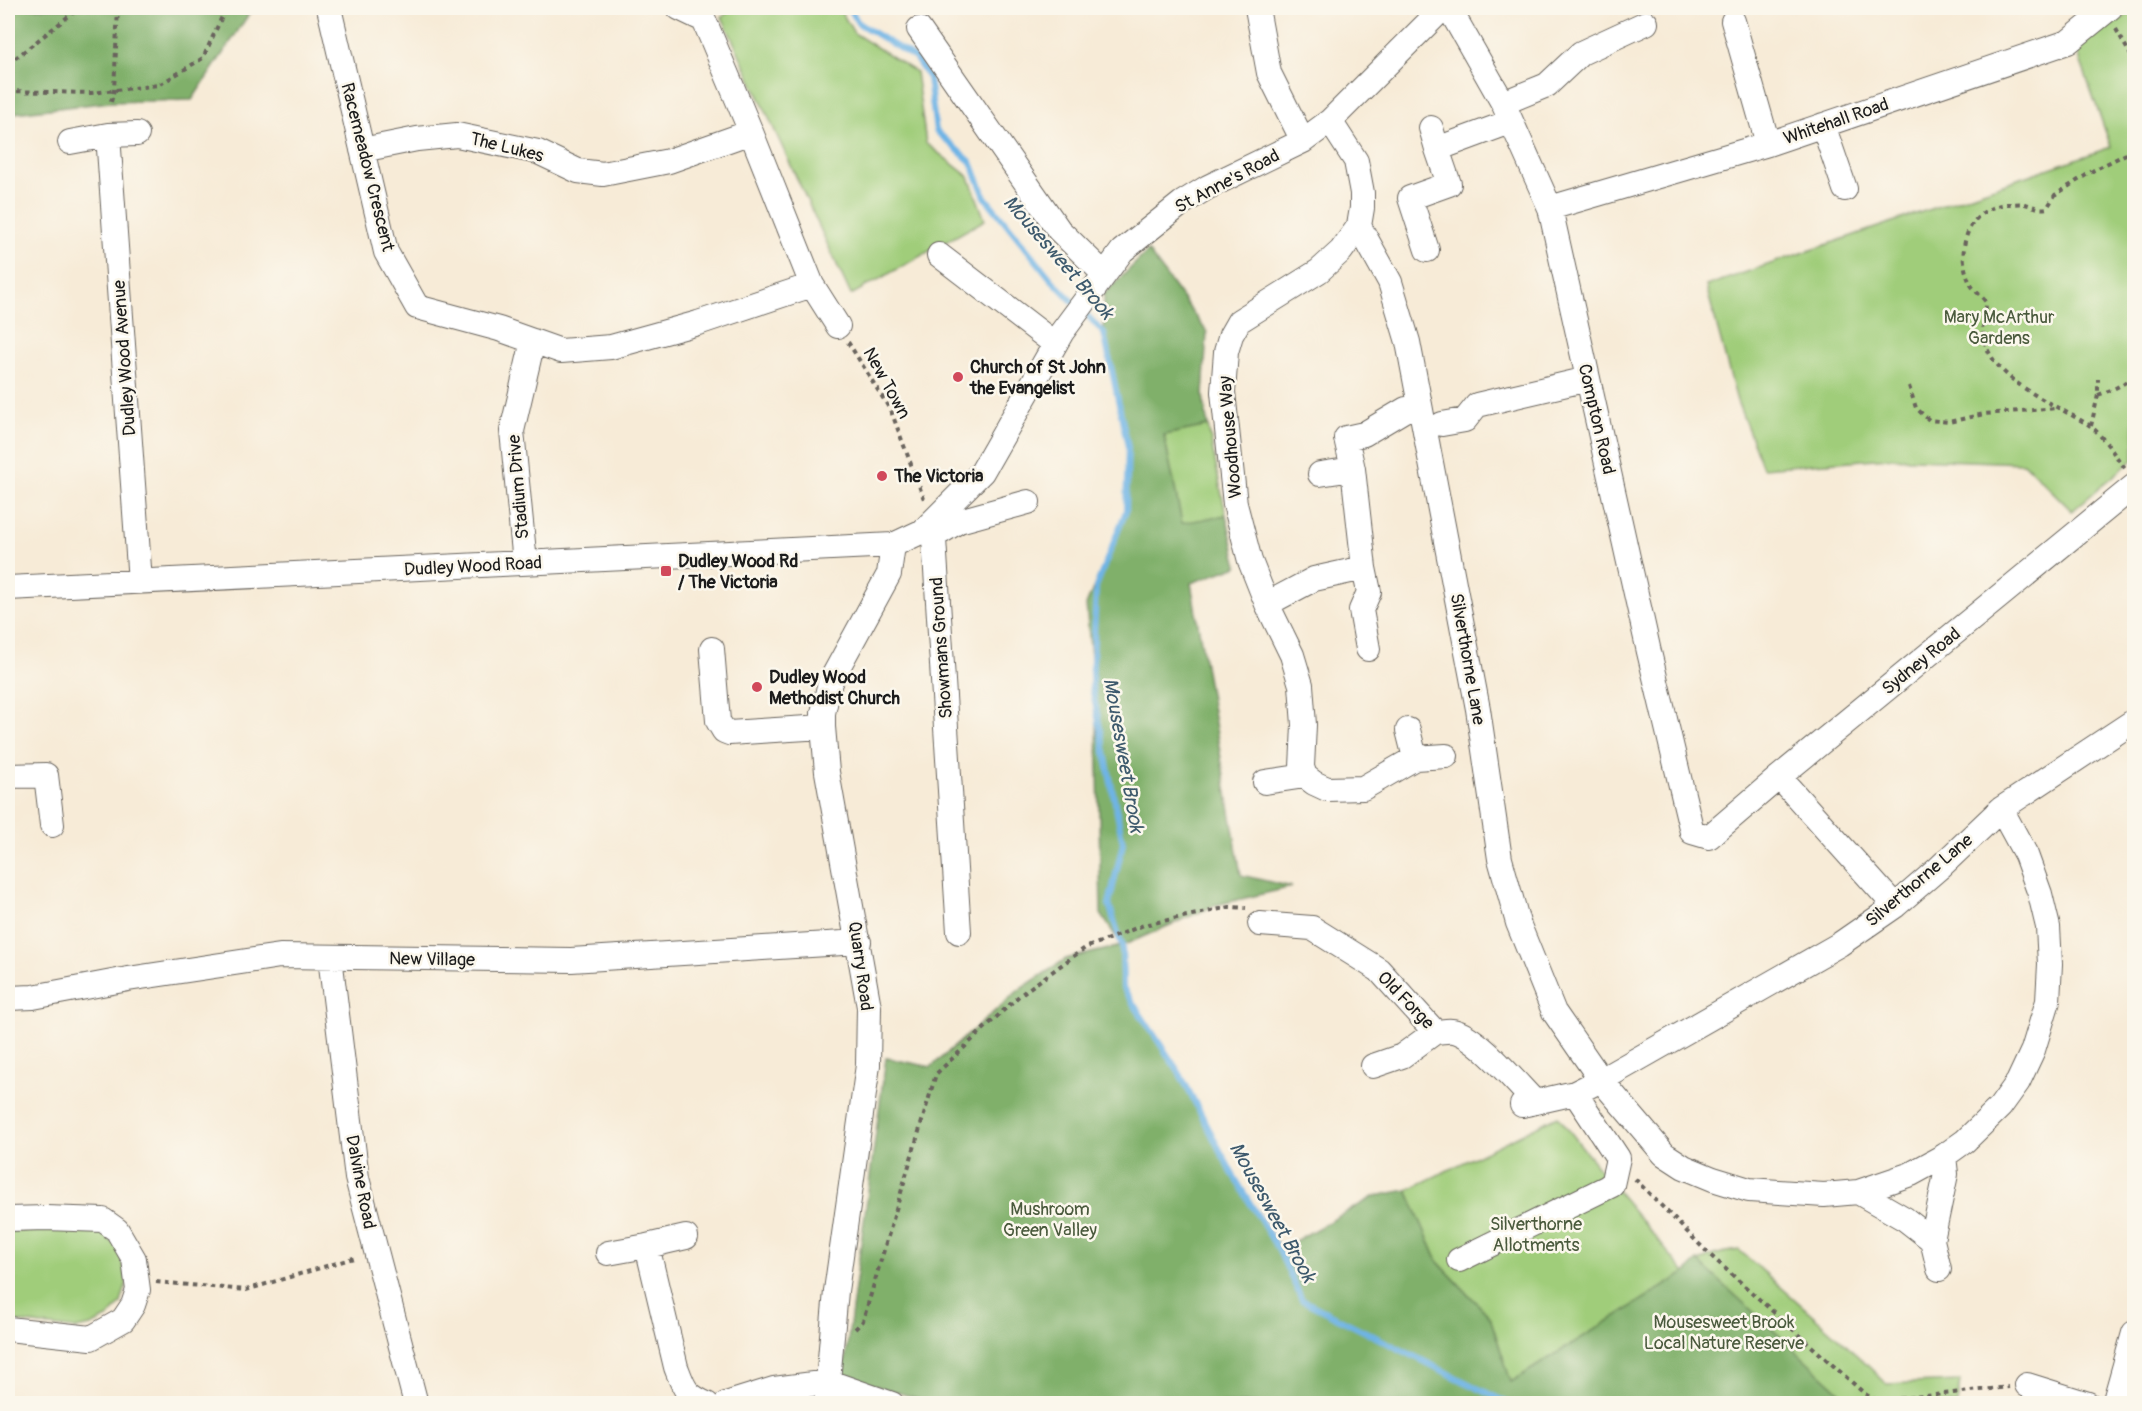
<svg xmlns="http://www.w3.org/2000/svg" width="2142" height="1411" viewBox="0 0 2142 1411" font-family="Pangolin,sans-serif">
	<rect width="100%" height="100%" fill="#fbf7ec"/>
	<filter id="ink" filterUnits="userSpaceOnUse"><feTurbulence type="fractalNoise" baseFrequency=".0167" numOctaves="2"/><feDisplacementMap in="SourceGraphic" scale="12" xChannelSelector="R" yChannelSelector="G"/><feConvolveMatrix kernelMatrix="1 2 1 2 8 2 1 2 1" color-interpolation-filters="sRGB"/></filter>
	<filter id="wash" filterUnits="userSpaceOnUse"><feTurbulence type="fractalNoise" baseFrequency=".008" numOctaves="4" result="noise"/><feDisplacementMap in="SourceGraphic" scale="24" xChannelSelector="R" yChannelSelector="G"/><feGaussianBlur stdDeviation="1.35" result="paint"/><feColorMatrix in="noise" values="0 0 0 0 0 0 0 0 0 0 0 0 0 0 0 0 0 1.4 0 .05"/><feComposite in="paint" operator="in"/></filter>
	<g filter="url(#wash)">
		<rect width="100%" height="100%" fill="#f7ebd7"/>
		<path fill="#a0cd7a" stroke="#5e744b" stroke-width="1.5" d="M734,8H839L854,33L916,72L926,143L969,177L985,220L851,295L722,17Z
			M2134,14V459L2072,511L2024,463L1888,458L1763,468L1737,401L1706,286L2111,147L2076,48L2127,15Z
			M1208,426L1226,515L1182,524L1164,435Z
			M1122,946L1123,988L1198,1108L1232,1173L1311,1296L1490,1317L1438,1262L1407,1190L1558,1116L1612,1185L1685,1273C1708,1254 1710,1255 1739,1250L1841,1340L1887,1384L1960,1381L1957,1404H936L886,1058L931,1067L1019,990L1066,959Z
			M96,1228L119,1248L127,1282L121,1303L109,1317L91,1326L76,1329L8,1321V1231Z"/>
		<path fill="#80b06a" stroke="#4e6643" stroke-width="1.5" d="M8,8H253L192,100L111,102L14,113L8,121Z
			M1148,251L1207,332L1203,396L1208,426L1164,435L1182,523L1226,515L1238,566L1191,583L1241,875L1292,887L1216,905L1122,946L1123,988L1180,1074L1232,1173L1279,1250L1375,1196L1407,1190L1438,1262L1490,1317L1511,1382L1685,1273L1698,1261L1849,1400L1850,1403L936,1404L843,1376L886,1058L931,1067L1019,990L1066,959L1122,946L1101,914L1097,719L1086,605L1126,511L1128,447L1104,333V294Z"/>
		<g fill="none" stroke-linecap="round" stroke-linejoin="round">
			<path stroke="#6eb4e5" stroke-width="6" d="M850,8L858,23L915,58L929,78L936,131L971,162L985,197L1051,279L1075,304
				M1083,311L1104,333L1128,447L1126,511L1096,587L1092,687L1123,843L1109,904L1122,946L1123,988L1180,1074L1232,1173L1279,1251L1302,1300L1509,1404"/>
		</g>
	</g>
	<g filter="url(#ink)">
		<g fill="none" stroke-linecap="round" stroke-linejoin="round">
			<g stroke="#69645d" stroke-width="26">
				<path id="minor" d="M329,8L386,252L417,307L499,329L561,351L611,347L698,323L812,285L751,132L704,20L679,8
					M1257,8L1269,73L1303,141
					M1449,8L1503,103L1550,208L1649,652L1692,832L1709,837L1779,777L2134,486
					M1733,21L1768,144
					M919,29L1059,230L1104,274
					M1503,103L1547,85L1581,53L1646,23
					M1330,121L1356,161L1362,193V208L1359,226L1341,251L1319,271L1239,321L1231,335L1226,352L1223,392L1235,504L1250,561L1267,604L1292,655L1301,685L1304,725L1302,767L1305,776L1314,783L1327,789L1363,788L1415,758
					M1823,125L1845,189
					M1431,128L1437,149
					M108,135L140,582
					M70,142L108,135L137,134
					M362,150L417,139L457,135L538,152L578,171L603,174L669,161L751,132
					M1550,208L1768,144L2068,42L2110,8
					M1359,226L1390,282L1408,342L1478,709L1500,859L1518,923L1554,1012L1601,1080L1664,1154L1684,1167L1713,1179L1749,1190L1824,1195L1858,1192L1911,1174L1944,1156L1965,1141L2000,1107L2018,1082L2033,1050L2048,1001L2050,964L2048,927L2040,894L2026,855L2001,809
					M1427,250L1410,198L1449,184L1437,149L1510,122
					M939,255L1055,344
					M812,285L838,326
					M1442,424L1465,420L1477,405L1588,379
					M1320,474L1353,469
					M933,523L959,932
					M934,536L959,521L1028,502
					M525,563L512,431L533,341
					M1364,568L1369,592L1361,610L1368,649
					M8,588L893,545L923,531L982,472L1062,332L1122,251L1182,203L1208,187L1303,141L1330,121L1443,8
					M1267,604L1314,579L1364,568L1353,469L1346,438L1364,434L1406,409
					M712,649L718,721L724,731L729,733L823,727
					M1408,730L1415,758L1446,756
					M8,776L46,775L52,825
					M1779,777L1895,906
					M1265,782L1305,776
					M1260,924L1312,928L1379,970L1435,1032C1441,1032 1447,1030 1453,1031C1477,1035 1517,1084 1535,1102
					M330,957L357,1178L416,1404
					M8,998L33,997L128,979L280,956L571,960L859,942
					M1373,1066L1402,1056L1435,1032
					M1522,1105L1575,1093L1601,1080L1840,944L1895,906L1939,868L2001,809L2134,721
					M1858,1192L1905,1219L1932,1240L1939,1269
					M8,1219L46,1218L103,1220L117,1230L134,1259L138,1290L133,1305L123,1320L91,1338L8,1329
					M686,1237L647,1246L676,1367C684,1388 685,1395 707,1404
					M1932,1240L1946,1174L1944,1156
					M608,1253L647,1246
					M1459,1260L1612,1185L1618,1158L1575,1093
					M2027,1385L2088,1404
					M726,1404L774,1389L829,1382L892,1404
					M826,1404L836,1291L868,1065L869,1007L827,772L823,727V713L830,682L889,574L893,545
					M2114,1404L2134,1333"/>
			</g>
			<path stroke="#69645d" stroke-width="4" stroke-dasharray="4.5 4.5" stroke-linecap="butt" d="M2116,29L2134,61
				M8,64L79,8
				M8,91L91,93L159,85L203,58L226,8
				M111,102L114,90L118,8
				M848,342L891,411L924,499
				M1909,386L1916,408L1929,420L1949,422L1984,414L2057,408
				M2098,395C2113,389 2125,386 2134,373
				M2091,426L2098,395V379
				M2125,468C2115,456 2101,433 2089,425C2055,404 1994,382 1984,339C1981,327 1986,315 1986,302C1981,295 1972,289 1969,281C1955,248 1968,208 2007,204C2013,204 2020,203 2025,204C2034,206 2038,210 2047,208L2055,195L2094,170L2134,150
				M1635,1179L1710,1255L1865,1394L1878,1401L2009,1387
				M156,1282L246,1290L357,1257
				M855,1329L863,1321L936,1074L1020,995L1085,948L1144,925L1230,907L1246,908
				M1906,1398L1910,1404"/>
			<use href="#minor" stroke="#fff" stroke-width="24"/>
		</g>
	</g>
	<g fill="#d1495b" stroke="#fbf7ec" stroke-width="2">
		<circle cx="958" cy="377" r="6"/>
		<circle cx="882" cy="476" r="6"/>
		<rect x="660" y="565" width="12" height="12" rx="3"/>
		<circle cx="757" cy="687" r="6"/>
	</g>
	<g text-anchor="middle" stroke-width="5" stroke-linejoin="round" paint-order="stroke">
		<g font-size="18" fill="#1c1c1c" stroke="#fbf7ec">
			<text transform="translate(1836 121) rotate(-19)" y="6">Whitehall Road</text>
			<text transform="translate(507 147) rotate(14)" y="6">The Lukes</text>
			<text transform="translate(368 167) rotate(76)" y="6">Racemeadow Crescent</text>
			<text transform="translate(1227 181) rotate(-28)" y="6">St Anne's Road</text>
			<text transform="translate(124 358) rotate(-94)" y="6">Dudley Wood Avenue</text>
			<text transform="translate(887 383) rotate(61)" y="6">New Town</text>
			<text transform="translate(1597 419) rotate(77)" y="6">Compton Road</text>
			<text transform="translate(1230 437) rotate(-95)" y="6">Woodhouse Way</text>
			<text transform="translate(518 487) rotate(-95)" y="6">Stadium Drive</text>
			<text transform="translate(473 566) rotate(-3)" y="6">Dudley Wood Road</text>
			<text transform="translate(941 648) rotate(-94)" y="6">Showmans Ground</text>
			<text transform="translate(1468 659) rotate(80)" y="6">Silverthorne Lane</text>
			<text transform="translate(1921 661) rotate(-39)" y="6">Sydney Road</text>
			<text transform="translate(1919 880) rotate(-40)" y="6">Silverthorne Lane</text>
			<text transform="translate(432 959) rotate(1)" y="6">New Village</text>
			<text transform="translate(861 966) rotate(82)" y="6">Quarry Road</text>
			<text transform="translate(1406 1000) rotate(46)" y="6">Old Forge</text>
			<text transform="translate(361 1182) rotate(79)" y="6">Dalvine Road</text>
		</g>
		<g font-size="18" fill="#4a5a3d" stroke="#fbf7ec">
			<text x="1999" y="323">Mary McArthur<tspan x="1999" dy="21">Gardens</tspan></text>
			<text x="1050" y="1215">Mushroom<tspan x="1050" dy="21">Green Valley</tspan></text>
			<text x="1536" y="1230">Silverthorne<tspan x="1536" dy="21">Allotments</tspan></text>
			<text x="1724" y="1328">Mousesweet Brook<tspan x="1724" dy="21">Local Nature Reserve</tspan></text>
		</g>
		<g font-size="18" font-weight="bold" fill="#1c1c1c" stroke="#fbf7ec" text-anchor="start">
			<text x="970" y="373">Church of St John<tspan x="970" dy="21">the Evangelist</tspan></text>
			<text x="894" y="482">The Victoria</text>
			<text x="678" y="567">Dudley Wood Rd<tspan x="678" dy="21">/ The Victoria</tspan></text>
			<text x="769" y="683">Dudley Wood<tspan x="769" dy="21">Methodist Church</tspan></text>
		</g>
		<g font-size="20" font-style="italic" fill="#3d596c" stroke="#fbf7ec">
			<text transform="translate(1059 257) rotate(49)" y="7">Mousesweet Brook</text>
			<text transform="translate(1124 755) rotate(80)" y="7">Mousesweet Brook</text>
			<text transform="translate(1273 1212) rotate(61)" y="7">Mousesweet Brook</text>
		</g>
	</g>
	<rect width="2142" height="1411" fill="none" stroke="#fbf7ec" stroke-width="30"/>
</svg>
